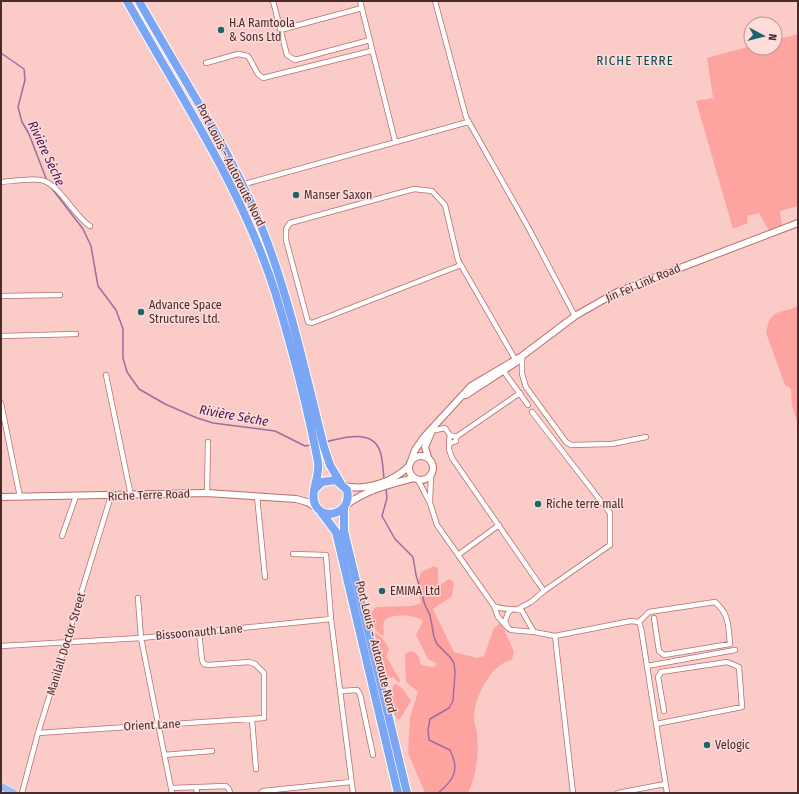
<svg xmlns="http://www.w3.org/2000/svg" width="799" height="794" viewBox="0 0 799 794" font-family="'Fira Sans Condensed',sans-serif">
	<rect width="100%" height="100%" fill="#fbcbc8"/>
	<path fill="#fda4a1" d="M798,34V206L780,211L782,226L769,231L759,213L747,216L748,223L733,229L696,101L713,98L707,58L751,46V48H775V40Z
		M798,306V425L792,405L791,389L785,385L766,333C771,306 780,315 798,306Z
		M434,566L438,568V583L442,584L449,579L454,582L452,596L433,609L454,652L477,658L484,656L494,628L501,623L514,652L512,660C491,663 474,698 474,718C474,723 476,728 477,733C479,753 477,774 468,793H425L408,753L410,717L418,692L406,682L405,654L411,651C419,653 419,658 421,665L433,667L437,664L428,659L416,635L423,621C416,615 393,613 385,620C382,623 385,631 383,636C375,630 369,624 370,614L376,607L413,606L421,603C418,591 417,584 421,572Z
		M374,632C381,636 386,642 389,649L386,656L400,680L399,683L393,677L385,679Z
		M396,684L403,689L411,701L400,719H397C390,708 389,698 393,686Z"/>
	<g fill="none" stroke-linecap="round" stroke-linejoin="round">
		<path stroke="#9f6c9c" stroke-width="1.5" d="M1,53L24,69L25,80L18,107L22,122L29,134L47,181
			M50,186L83,229L91,246L98,286L116,310L123,329V358L127,372L139,389L165,404L197,418L213,423L275,431L305,446L311,445
			M325,442C342,438 372,428 380,451C383,460 383,470 384,479
			M386,489L387,498L382,516L395,539L413,557L416,575L425,605L430,615L434,637L437,644L450,657L454,663L455,673L453,701L449,708L430,719L428,730L429,740L450,750C460,770 454,780 438,793"/>
		<g stroke="#b76f6d" stroke-width="6">
			<path id="minor" d="M273,1L287,55L295,60L370,40
				M360,1L395,141
				M435,1L466,117L528,227L575,316
				M280,30L362,8
				M206,63L238,54L248,56L258,74L263,78L371,51
				M1,182C12,181 31,178 41,180C60,184 73,215 90,226
				M248,183L468,122
				M461,265L312,323L308,322L286,240V229L290,223L414,189L432,191L445,205L458,260L515,359
				M1,296L60,295
				M1,336L76,334
				M522,356V374L526,387L566,442L571,445L612,444L646,437
				M502,369L528,405
				M106,375L131,496
				M1,403L20,497
				M532,412L610,513V545L544,591
				M431,431L445,428L450,435L449,441L451,443L456,441V437
				M450,435L456,437L520,393
				M449,441V449L452,458L544,591L531,602L518,609
				M418,480L430,503L437,525L494,606L498,617L506,626
				M207,493L208,442
				M257,496L265,577
				M430,501L431,475
				M62,536L76,496
				M293,554L326,555L331,619L353,793
				M458,555L499,525
				M138,598L141,638L172,793
				M494,606C504,611 513,607 522,611L534,632
				M511,610L508,613L505,621L508,628L511,630L534,632L555,636L631,621L639,622L649,612L715,602C730,615 728,626 730,644L664,655L659,651L654,618
				M639,622L641,628L667,793
				M555,636L573,793
				M1,646L141,638L331,619
				M647,666L735,650
				M341,691L357,690L360,694L373,755
				M252,720L256,769
				M656,724L742,707L739,667L727,662L661,672L658,677L664,711
				M38,733L264,718V673L255,664L249,662L208,665L204,664L202,660L199,632
				M164,755L212,751
				M196,787L197,793
				M171,788L226,786L229,789L230,793
				M22,793L38,733L111,496
				M261,793L263,791L351,782
				M618,793L665,784"/>
		</g>
		<g stroke="#b76f6d" stroke-width="8">
			<path id="secondary" d="M466,395L518,361
				M409 468a12 12 0 1 1 24 0a12 12 0 1 1-24 0Z
				M428,457L425,447L431,433
				M411,461L415,450L424,437L471,386L522,356L575,316L617,292L798,223
				M344,486C366,491 393,482 409,466
				M1,497L207,493L296,499L307,502L317,508
				M346,505C366,490 390,484 414,478"/>
		</g>
		<g stroke="#fff" stroke-width="8">
			<path id="primary" d="M1,786L14,793"/>
		</g>
		<g stroke="#fff" stroke-width="10">
			<path id="trunk" d="M127,1C180,96 242,188 275,292C292,348 307,405 318,462C320,477 311,490 314,501C319,523 353,515 347,490L336,480L322,482L315,489
				M139,1C182,78 233,153 265,236C291,304 306,376 324,447L330,465L340,482
				M344,508V531L407,793
				M321,512L336,532L398,793"/>
		</g>
		<use href="#minor" stroke="#fff" stroke-width="4.5"/>
		<use href="#secondary" stroke="#fff" stroke-width="6"/>
		<use href="#primary" stroke="#9cbcf7" stroke-width="7"/>
		<use href="#trunk" stroke="#7ba6f4" stroke-width="8"/>
	</g>
	<g fill="#19676c" stroke="#fddcda" stroke-width="1.5">
		<circle cx="221" cy="30" r="4"/>
		<circle cx="296" cy="195" r="4"/>
		<circle cx="141" cy="312" r="4"/>
		<circle cx="538" cy="504" r="4"/>
		<circle cx="382" cy="591" r="4"/>
		<circle cx="707" cy="745" r="4"/>
	</g>
	<g text-anchor="middle" stroke-width="3" stroke-linejoin="round" paint-order="stroke">
		<g font-size="12" fill="#4a2b2b" stroke="#fddcda" text-anchor="start">
			<text x="229" y="27">H.A Ramtoola<tspan x="229" dy="14">&amp; Sons Ltd</tspan></text>
			<text x="304" y="199">Manser Saxon</text>
			<text x="149" y="309">Advance Space<tspan x="149" dy="14">Structures Ltd.</tspan></text>
			<text x="546" y="508">Riche terre mall</text>
			<text x="390" y="595">EMIMA Ltd</text>
			<text x="715" y="749">Velogic</text>
		</g>
		<g font-size="12" fill="#4a2b2b" stroke="#fddcda">
			<text transform="translate(231 165) rotate(63)" y="4">Port Louis – Autoroute Nord</text>
			<text transform="translate(643 283) rotate(-23)" y="4">Jin Fei Link Road</text>
			<text transform="translate(149 495) rotate(-2)" y="4">Riche Terre Road</text>
			<text transform="translate(199 632) rotate(-5)" y="4">Bissoonauth Lane</text>
			<text transform="translate(66 644) rotate(-73)" y="4">Manilall Doctor Street</text>
			<text transform="translate(376 647) rotate(76)" y="4">Port Louis – Autoroute Nord</text>
			<text transform="translate(152 725) rotate(-3)" y="4">Orient Lane</text>
		</g>
		<g font-size="13" letter-spacing="1" fill="#094a4e" stroke="#fddcda">
			<text x="635" y="65">RICHE TERRE</text>
		</g>
		<g font-size="13" font-style="italic" fill="#46104e" stroke="#fddcda">
			<text transform="translate(47 153) rotate(65)" y="5">Rivière Sèche</text>
			<text transform="translate(234 415) rotate(10)" y="5">Rivière Sèche</text>
		</g>
	</g>
	<rect width="799" height="794" fill="none" stroke="#4a2b2b" stroke-width="4"/>
	<g transform="translate(763 36) rotate(97)"><circle r="19" fill="#fddcda" stroke="#b59594"/>
	<path d="M0-3L7 15L0 10L-7 15Z" fill="#19676c"/>
	<text y="-6" font-size="11" font-weight="bold" text-anchor="middle" fill="#4a2b2b">N</text>
	</g>
</svg>
